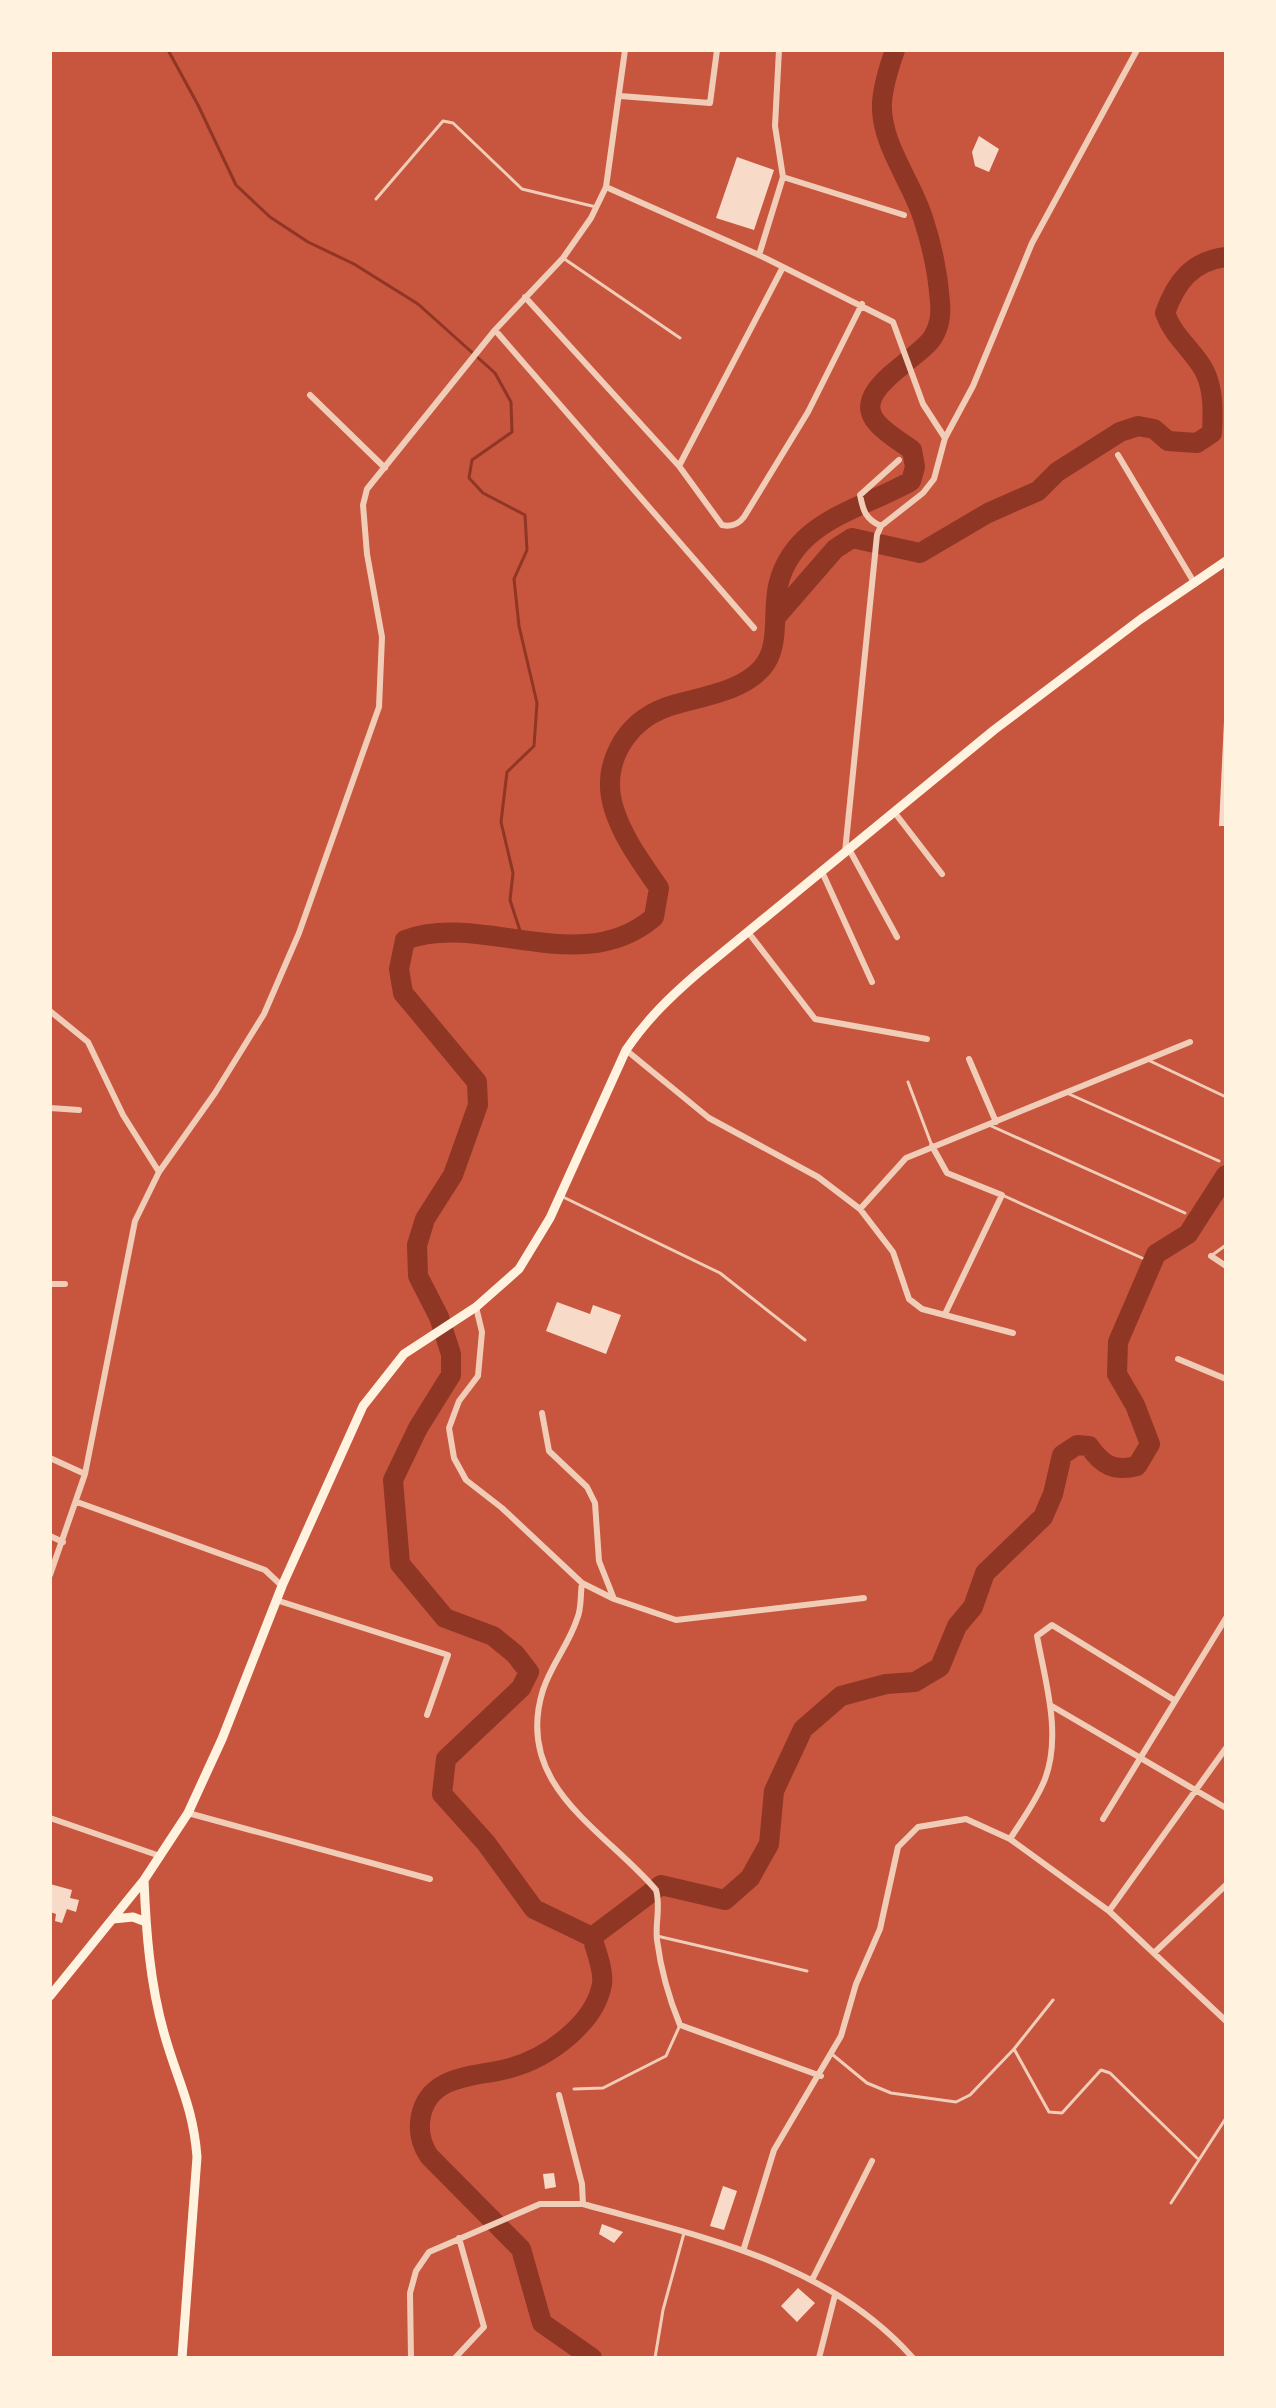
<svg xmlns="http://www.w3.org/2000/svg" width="1276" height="2408" viewBox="0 0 1276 2408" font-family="Arial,sans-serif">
	<rect width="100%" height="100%" fill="#c8553d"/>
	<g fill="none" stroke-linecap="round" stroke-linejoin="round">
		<path stroke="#8f3625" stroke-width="3" d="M168,50L198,105L236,185L270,217L308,242L354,264L418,304L495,373L511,402L512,432L472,460L469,478L483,493L525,515L527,550L514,579L519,626L537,703L534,746L507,772L501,822L513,873L510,900L524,943"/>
		<path stroke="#8f3625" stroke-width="20" d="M776,617L835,549L852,538L920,553L988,513L1038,491L1057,472L1120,432L1138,426L1154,429L1168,441L1197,443L1212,433C1213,413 1214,389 1204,370C1192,349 1173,336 1165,313C1176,282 1192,261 1226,257
			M592,1937L534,1909L486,1843L442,1794L446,1759L521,1688L529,1672L515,1654L493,1636L445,1618L400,1564L393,1480L418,1428L451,1375V1354L439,1317L418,1276L417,1245L425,1219L453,1175L478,1105L477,1082L403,993L399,969L405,940C480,911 582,980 654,917L659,888C642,863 623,838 614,809C600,765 625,722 667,707C697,697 740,693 762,668C781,647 772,611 778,586C793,520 863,509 911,481L915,467L912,450C901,442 887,434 878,424C847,391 919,360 933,337C940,325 941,315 940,302C938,274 932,245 923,218C912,182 880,143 882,103C883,85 889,67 895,50
			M592,1937L661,1885L725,1900L750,1878L769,1844L774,1791L803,1729L841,1696L886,1684L915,1682L940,1667L957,1626L973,1607L985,1573L1043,1517L1053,1494L1062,1455L1077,1445L1089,1446C1102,1465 1114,1472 1137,1466L1150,1444L1135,1405L1117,1374L1118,1342L1156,1254L1188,1234L1226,1175
			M592,1937C596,1951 604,1970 602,1984C595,2024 547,2058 510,2068C490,2074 464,2074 445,2084C418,2098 413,2132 429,2156L521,2249L542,2323L592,2358"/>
	</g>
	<path fill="#f7dbc8" d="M979,136L999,149L989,172L975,166L972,152Z
		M737,157L774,170L754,230L716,218Z
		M1224,721L1226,826H1219Z
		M557,1302L590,1314L593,1305L621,1315L606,1354L546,1331Z
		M50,1884L72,1890L70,1898L79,1900L76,1912L67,1909L62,1923L55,1921L56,1914L50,1912Z
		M554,2173L556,2187L545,2189L543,2174Z
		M723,2186L737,2191L724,2230L710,2226Z
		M602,2224L623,2232L614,2243L599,2234Z
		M798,2288L815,2303L797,2322L781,2306Z"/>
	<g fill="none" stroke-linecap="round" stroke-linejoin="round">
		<path stroke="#f1ccb7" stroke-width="3" d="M376,199L443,121L453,123L522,189L596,207
			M563,258L680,338
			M1150,1061L1226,1097
			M908,1082L932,1146
			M1069,1094L1219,1161
			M989,1125L1185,1213
			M1002,1195L1142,1258
			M561,1196L720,1273L805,1340
			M1211,1256L1226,1245
			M657,1936L807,1971
			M1014,2049L1053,2000
			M833,2055L867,2083L891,2093L956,2102L970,2095L1014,2049L1049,2112L1062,2113L1101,2070L1110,2073L1197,2158
			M574,2089L603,2088L666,2056L680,2025
			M1171,2203L1226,2118
			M655,2358L663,2310L684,2233"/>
		<path stroke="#f1ccb7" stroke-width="6" d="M620,96L710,103L717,50
			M783,177L904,215
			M606,187L759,255L893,322L923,404L945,438
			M759,255L783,177L775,126L779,50
			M525,297L679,466L722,525C731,527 738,525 744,517L808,412L862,304
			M495,330L754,628
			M310,395L385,468
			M1118,455L1195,584
			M679,466L783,267
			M881,526C865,519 863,510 860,495L899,460
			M895,813L942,874
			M849,849L897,937
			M845,852L877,535L881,526L923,493L934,479L945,438L973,386L1032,243L1137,50
			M823,874L872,982
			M748,932L815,1019L927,1039
			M50,1011L88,1042L123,1115L159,1172
			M626,1050L709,1118L818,1177L860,1209L893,1252L909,1299L922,1309L1013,1333
			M969,1059L996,1122
			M50,1108L79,1110
			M932,1146L947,1173L1002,1195L945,1314
			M860,1209L906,1158L1190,1042
			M1211,1256L1226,1266
			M50,1284H65
			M476,1307L482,1332L478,1376L459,1401L449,1428L454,1458L466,1480L502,1508L582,1583L614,1599L676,1620L864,1598
			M1178,1359L1226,1379
			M542,1413L549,1451L587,1487L595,1503L599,1561L614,1599
			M50,1458L85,1474
			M77,1502L265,1570L282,1586
			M50,1536L63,1542
			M50,1575L85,1474L135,1221L159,1172L215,1093L264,1014L299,933L379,707L382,637L367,554L363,505L367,489L495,330L563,258L591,218L606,187L625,50
			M582,1583C580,1595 582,1608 577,1619C569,1644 551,1665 543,1690C513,1786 604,1829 656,1890C661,1907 655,1922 657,1940C661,1971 668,1996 680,2025L821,2076
			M276,1600L448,1655L427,1715
			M1050,1705L1226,1808
			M188,1813L430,1879
			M50,1818L160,1856
			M1103,1819L1226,1618
			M1010,1839C1022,1820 1037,1800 1045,1779C1062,1734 1045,1681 1037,1636L1052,1625L1174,1700
			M1109,1911L1226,1748
			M1155,1952L1226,1885
			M559,2095L582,2184L583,2204
			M744,2248L774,2150L841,2036L856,1984L880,1929L898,1847L918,1827L966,1819L1010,1839L1109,1911L1226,2021
			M812,2280L872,2161
			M411,2358L410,2293L416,2271L429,2252L540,2204H583C701,2237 827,2261 913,2358
			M455,2358L484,2327L459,2238
			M819,2358L835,2295"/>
		<path stroke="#fff3e0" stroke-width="9" d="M144,1880C146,1931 150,1984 164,2033C177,2080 193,2105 197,2157L182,2358
			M113,1919L133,1917L146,1922
			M50,1996L144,1880L188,1813L222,1739L282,1586L363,1406L404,1354L476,1307L519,1269L550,1218L626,1050C647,1019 671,996 699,972L994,730L1141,619L1226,561"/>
	</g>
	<rect width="1276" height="2408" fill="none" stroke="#fff3e0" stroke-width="104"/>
</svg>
